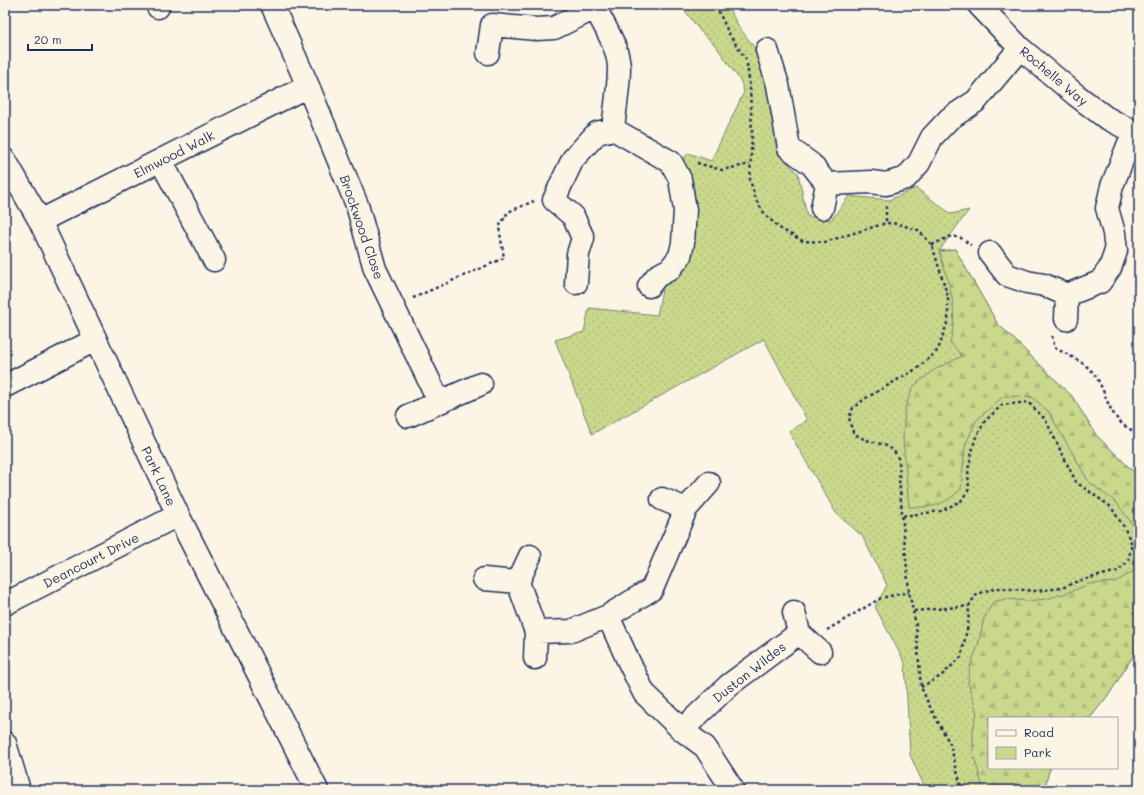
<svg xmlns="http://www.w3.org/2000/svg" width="1144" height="795" viewBox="0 0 1144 795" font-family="Mali,sans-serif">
	<defs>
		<pattern id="green-dots" width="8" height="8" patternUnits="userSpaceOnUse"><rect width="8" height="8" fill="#cad88c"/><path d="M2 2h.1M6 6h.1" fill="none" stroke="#adba7b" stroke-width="1.8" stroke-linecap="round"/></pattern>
		<pattern id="forest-firs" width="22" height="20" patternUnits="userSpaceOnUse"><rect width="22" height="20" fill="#cad88c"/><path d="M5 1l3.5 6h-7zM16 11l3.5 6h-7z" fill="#adba7b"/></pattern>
	</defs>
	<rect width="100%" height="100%" fill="#fcf5e5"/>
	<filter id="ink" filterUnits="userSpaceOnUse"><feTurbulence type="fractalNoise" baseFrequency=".025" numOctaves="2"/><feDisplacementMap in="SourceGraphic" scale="8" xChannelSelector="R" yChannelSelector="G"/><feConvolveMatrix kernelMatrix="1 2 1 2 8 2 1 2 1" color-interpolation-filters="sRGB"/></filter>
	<g filter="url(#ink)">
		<path fill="url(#green-dots)" stroke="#728475" d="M681,5H727L739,27L754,47L776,114L783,158L798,173L807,216L831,220L849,196L889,200L916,188L951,214L969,210L939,251L955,249L997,323L1072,396L1096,435L1139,477V645L1137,650L1110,693L1090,718H989V768H1051L1049,771L1044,790H926L910,755L905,663L875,607L887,585L862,536L836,513L789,432L807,420L764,339L592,434L555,340L584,332L589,308L657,315L664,280L679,272L680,165L688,153L711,161L744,92L741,82L716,46L700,31Z"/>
		<path fill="url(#forest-firs)" stroke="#728475" d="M955,249L997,323L1072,396L1096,435L1139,477V547L1133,525L1117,503L1089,482L1048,411L1032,397L1015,396L1001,398L976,421L965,446L961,489C941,507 935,507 909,507L903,439L905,408L913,387L934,370L962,356L950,342C959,309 949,282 939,252Z
			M1139,554V646L1110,693L1090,718H989V768H1051L1049,771L1044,790H980L982,785L973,753V728L977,713L968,683L970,666L978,646L984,618L993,602L1006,599L1027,601L1046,599L1070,592L1089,584L1115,582L1133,572Z"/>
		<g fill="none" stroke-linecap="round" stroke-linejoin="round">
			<g stroke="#1b2f5e" stroke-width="25">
				<path id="minor" d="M157,5L158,7
					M272,5L308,86L357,205L375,269L439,401
					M594,5C603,25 618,45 619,67C619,88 615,109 613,129
					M979,5L1020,48L1076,95L1105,117L1139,135
					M767,50L778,85L789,148L811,164L827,184L822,208
					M488,53L492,25L536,29L554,28L595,8
					M5,160L40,221L178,515L317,790
					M161,161L214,260
					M827,184L871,182L886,184L906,178L919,163L932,137L949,119L976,101L1020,48
					M40,221L308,86
					M990,253L1007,275L1027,282L1044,285L1067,295L1100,282L1110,268L1116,251L1114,233L1107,208L1112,186L1133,133
					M576,283L578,254L583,238L573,216L554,200L563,180L573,159L597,133L613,129L671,162L680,179L685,210L683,243L680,256L670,269L657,276L649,286
					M1066,319L1067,295
					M5,386L95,340
					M408,416L481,384
					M709,483L686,509L652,589L608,616L627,658L644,693L682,730L705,747L733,790
					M662,499L686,509
					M484,579L518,582L530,556
					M518,582L536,632L535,658
					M5,604L178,515
					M794,612L799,633
					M536,632L571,631L608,616
					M682,730L729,685L799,633L820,652
					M5,743L19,790"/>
			</g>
			<path stroke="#1b2f5e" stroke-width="2.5" stroke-dasharray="3 3" stroke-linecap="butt" d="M717,5L718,10L730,36L746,59
				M747,64L750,87L752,131L750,180L756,200L766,216L781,229L803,241L825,242L886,223L898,224L918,230L932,245L948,297V320L938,350L918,368L866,398L853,408L849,418C850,421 851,427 852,430C862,447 896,437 899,463C900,468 899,474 899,479L909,592L916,625L921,687L931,709L950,744L962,790
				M697,163L722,170L750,164
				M886,206V223
				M932,245L951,236L961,238L971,245
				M413,298L504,258L499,227L508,212L534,201
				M1052,336L1055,348C1068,355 1085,362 1094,374C1108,393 1106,414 1128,428C1132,430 1134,433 1139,433
				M903,516L941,511L961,501L969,489L968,470L975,439L985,421L1002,405L1028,402L1045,419L1076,482L1111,507L1124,527L1132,544L1128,561L1118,571L1078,581L1062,588L1035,591L1000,588L985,591L975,596L969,606L968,625L961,657L941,676L921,687
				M914,611L969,606
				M827,630L881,598L909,592"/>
			<use href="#minor" stroke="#fcf5e5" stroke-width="22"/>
		</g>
	</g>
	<g text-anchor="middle" stroke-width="3" stroke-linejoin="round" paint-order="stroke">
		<g font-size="13" fill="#1b2f5e" stroke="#fcf5e5">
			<text transform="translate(1054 76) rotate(40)" y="5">Rochelle Way</text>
			<text transform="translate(174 154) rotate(-27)" y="5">Elmwood Walk</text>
			<text transform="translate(362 227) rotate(71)" y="5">Brockwood Close</text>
			<text transform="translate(159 476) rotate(65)" y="5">Park Lane</text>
			<text transform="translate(91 560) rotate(-27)" y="5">Deancourt Drive</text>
			<text transform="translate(749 672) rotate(-38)" y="5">Duston Wildes</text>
		</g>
	</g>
	<rect width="1144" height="795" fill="none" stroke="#fcf5e5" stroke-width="20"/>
	<rect x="10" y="10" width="1124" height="775" fill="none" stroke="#1b2f5e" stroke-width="1.5" filter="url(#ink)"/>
	<rect x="988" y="717" width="130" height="52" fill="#fcf5e5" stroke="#a2a6af"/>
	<rect x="996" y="730" width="20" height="6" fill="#fcf5e5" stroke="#a2a6af"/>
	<text x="1024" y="737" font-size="12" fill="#1b2f5e">Road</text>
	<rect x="996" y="747" width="20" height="12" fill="#cad88c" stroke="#a2a6af"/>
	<text x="1024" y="757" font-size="12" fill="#1b2f5e">Park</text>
	<path d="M28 44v6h64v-6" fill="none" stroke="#1b2f5e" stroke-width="2"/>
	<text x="34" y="44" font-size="12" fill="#1b2f5e" stroke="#fcf5e5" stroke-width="3" paint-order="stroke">20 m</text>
</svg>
